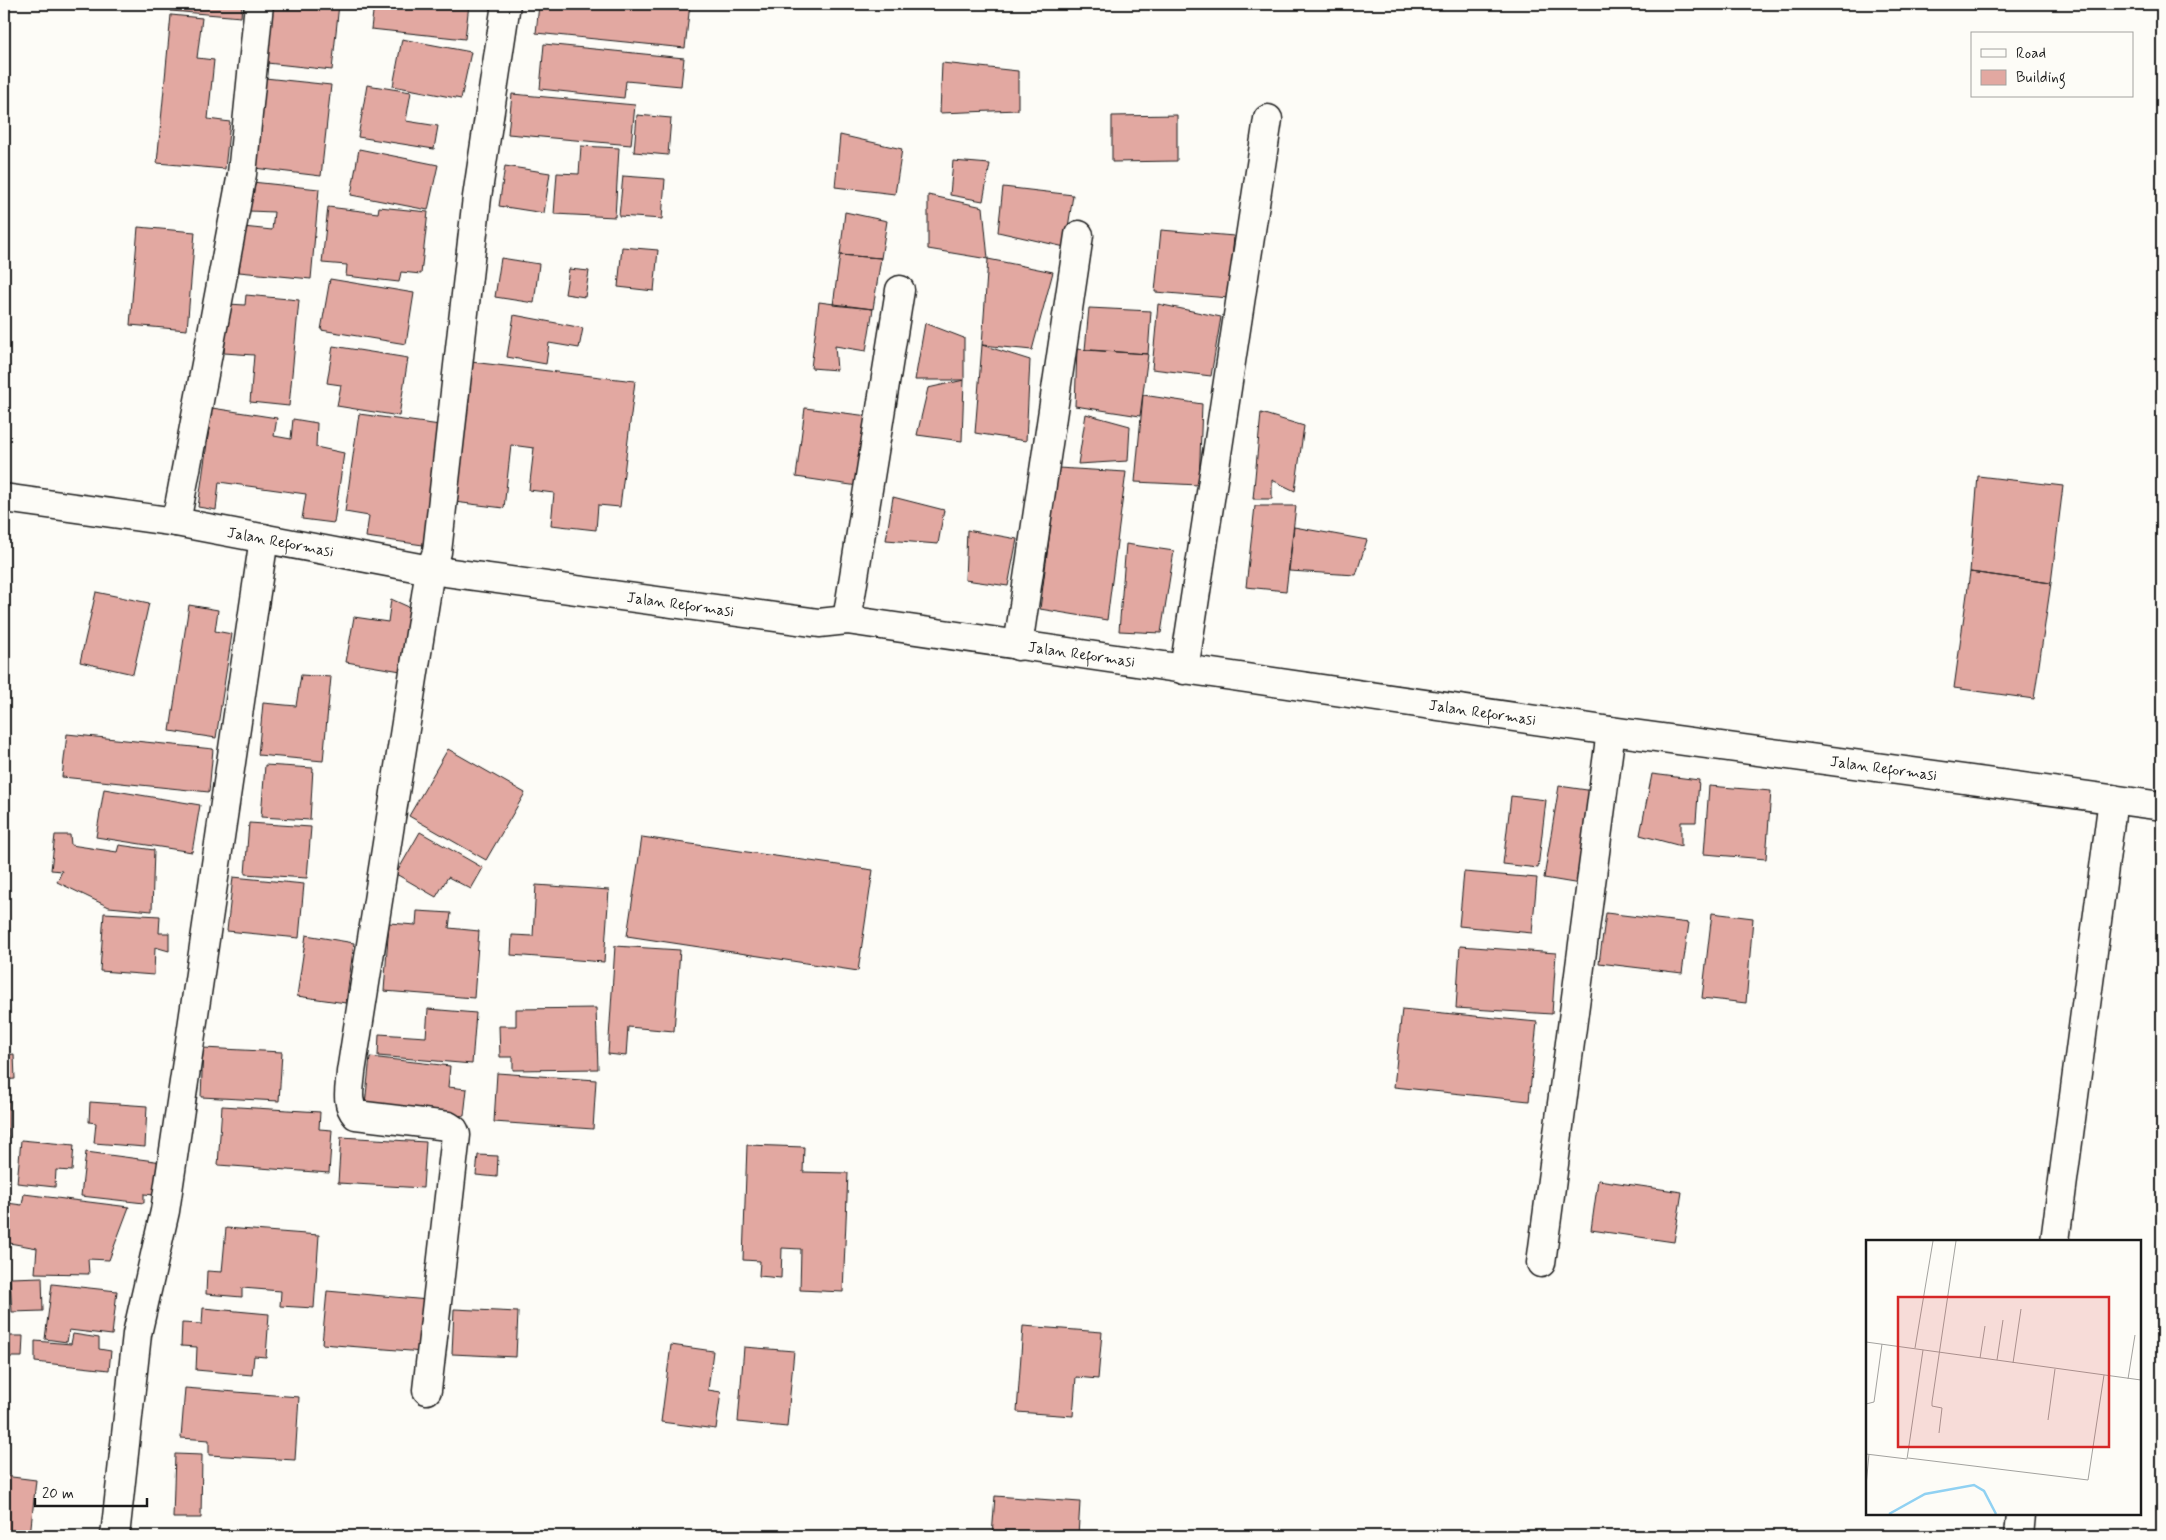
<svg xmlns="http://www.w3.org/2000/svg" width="2166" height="1540" viewBox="0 0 2166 1540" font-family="Mynerve,sans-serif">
	<rect width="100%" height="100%" fill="#fdfcf7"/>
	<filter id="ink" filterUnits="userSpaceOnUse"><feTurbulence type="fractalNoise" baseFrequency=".02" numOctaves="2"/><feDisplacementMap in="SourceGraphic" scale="10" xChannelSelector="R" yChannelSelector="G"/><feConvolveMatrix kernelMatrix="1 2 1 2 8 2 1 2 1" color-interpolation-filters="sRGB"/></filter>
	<g filter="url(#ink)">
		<path fill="#e2a8a1" stroke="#1c1c1c" d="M172,4H242L241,17L171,11Z
			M273,4H339L332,70L267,63Z
			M374,4H469L465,39L371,29Z
			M566,4H690L685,48L536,33L539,5L565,8Z
			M171,15L202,18L197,58L214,60L208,119L230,122L225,169L157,163Z
			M402,39L471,52L461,99L393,86Z
			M544,44L684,58L681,86L626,81L624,98L540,89Z
			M942,63L1018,71V110L940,113Z
			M265,78L331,85L321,176L254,168Z
			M367,85L411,92L406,121L438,126L434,149L358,137Z
			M512,94L635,105L631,145L508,134Z
			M637,115L671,118L668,155L634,152Z
			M1177,115V161L1112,162V116Z
			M840,135L902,149L895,194L835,187Z
			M581,146L619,148L615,217L554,214L557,173L579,174Z
			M359,149L438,165L428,210L351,195Z
			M953,161L990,164L983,201L950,195Z
			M505,166L550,173L544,213L499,206Z
			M623,176L665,179L662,219L619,216Z
			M252,182L319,189L311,279L239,272L243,227L272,230L274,212L249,211Z
			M1003,187L1073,195L1065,247L998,232Z
			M928,195L983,207L988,259L928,249Z
			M328,207L378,213L379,207L428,212L421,274L401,272L399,282L346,276L347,265L322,263Z
			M845,212L887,221L881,258L840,255Z
			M138,227L195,232L187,330L130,325Z
			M1161,230L1234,236L1229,298L1155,292Z
			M622,247L658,250L654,291L618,287Z
			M840,255L881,258L873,309L833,305Z
			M501,258L539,264L534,303L495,297Z
			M988,259L1053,272L1032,350L982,345Z
			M569,269L589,271L585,297L565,294Z
			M330,279L414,293L406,344L321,330Z
			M246,295L299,300L289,406L250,402L254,355L224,353L228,304L245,305Z
			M819,302L873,309L866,351L835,346L837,370L811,368Z
			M1158,304L1221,317L1211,376L1152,369Z
			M1089,308L1151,311L1148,354L1085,350Z
			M514,315L583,328L579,348L549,343L546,364L507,357Z
			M925,323L964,338V380H915Z
			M982,345L1030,360L1026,441L975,433Z
			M333,346L408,358L399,416L337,406L341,385L327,383Z
			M1077,349L1148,354L1140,416L1075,406Z
			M471,362L635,381L620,507L598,505L596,530L551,525L554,493L529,490L534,448L511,445L504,508L454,502Z
			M964,380L962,441L917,435L928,388Z
			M1143,395L1202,404L1199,485L1135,482Z
			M212,408L277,418L274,436L291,439L293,419L317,423L316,447L344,453L334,523L302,519L306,494L219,482L216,510L198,507Z
			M805,408L868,416L858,486L796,477Z
			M1261,413L1304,426L1295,491L1272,480V499H1253Z
			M359,414L440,425L423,545L366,537L369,516L345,512Z
			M1086,414L1130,426L1128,461L1078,464Z
			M1058,468L1126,472L1107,620L1040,609Z
			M1978,476L2063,486L2051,583L1970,572Z
			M893,497L944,510L938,544L886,540Z
			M1255,506H1296L1286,591L1246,587Z
			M1294,527L1367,540L1356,575L1289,571Z
			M967,530L1017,539L1008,586L965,580Z
			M1126,544L1174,551L1161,633L1119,631Z
			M1970,572L2051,583L2034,699L1954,688Z
			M96,592L149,603L133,674L80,662Z
			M391,599L411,608L401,671L346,662L354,617L388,622Z
			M189,605L218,610L215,631L232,634L216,738L170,731Z
			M301,675L331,677L323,761L258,755L263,703L296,706Z
			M67,734L213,749L209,792L62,777Z
			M448,749L525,793L486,860L409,816Z
			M265,765L313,768L310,820L261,817Z
			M1652,774L1699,780L1696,822H1681V846L1640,835Z
			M1559,786L1594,791L1580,884L1544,878Z
			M1709,786L1771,791L1766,859L1704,854Z
			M104,789L200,805L192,852L96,837Z
			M1511,796L1546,800L1538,868L1503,864Z
			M249,823L311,827L307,878L245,874Z
			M420,832L483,868L471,889L448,877L436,897L396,874Z
			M55,835H70L71,845L117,852L119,845L154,850L152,911L109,907L57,882L62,871L51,870Z
			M642,837L873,870L858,971L627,936Z
			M1464,872L1537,878L1532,933L1459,926Z
			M233,877L304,884L299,938L227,931Z
			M536,885L609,890L604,962L511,955L512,935L533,936Z
			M417,911L451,913L449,928L479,931L474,998L384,991L389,923L416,925Z
			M104,913L160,916L159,933H169V951L155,947L154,975L100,971Z
			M1606,913L1689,923L1682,973L1599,963Z
			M1712,913L1753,918L1746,1003L1702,998Z
			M306,935L354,943L346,1003L297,996Z
			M615,946L680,950L674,1031L628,1027L626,1056L608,1054Z
			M1460,946L1556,953L1552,1014L1456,1008Z
			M596,1008L598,1069L513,1070V1057H500L499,1026H516V1009Z
			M428,1009L476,1013L472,1064L378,1056L379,1034L426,1037Z
			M1402,1009L1537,1022L1529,1101L1394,1087Z
			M203,1048L282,1052L279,1101L201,1097Z
			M14,1054L15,1079L4,1080V1055Z
			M370,1057L450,1066L448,1087L467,1089L464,1116L365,1105Z
			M497,1073L596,1080L593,1129L494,1122Z
			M4,1099H9L8,1178H4Z
			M90,1102L147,1106L145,1147L94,1143L96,1123L89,1122Z
			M222,1106L320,1112L319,1129L332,1130L329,1173L218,1165Z
			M341,1137L426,1142L423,1188L338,1183Z
			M21,1140L74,1145L72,1171L56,1170L55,1187L17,1183Z
			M747,1145L804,1147L803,1172L848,1173L843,1292L800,1290L801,1249L782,1248L781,1278L759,1276L760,1261L743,1260Z
			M86,1152L170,1163L166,1196L144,1194V1203L81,1196Z
			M478,1155L498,1156L497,1177L476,1175Z
			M1598,1180L1682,1192L1674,1242L1591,1230Z
			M24,1194L129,1207L109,1260L88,1259L89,1274L35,1273L37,1248L4,1242L7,1203L22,1205Z
			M226,1228L319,1235L314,1308L280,1306L281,1291L242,1288V1297L206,1294L207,1271L222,1272Z
			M42,1277L43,1311L12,1312L10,1278Z
			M52,1284L117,1291L112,1335L69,1330L67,1342L45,1339Z
			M327,1291L428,1300L423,1352L322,1344Z
			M203,1308L269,1314L266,1357L254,1356L252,1375L196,1370L197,1347L181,1346L182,1323L202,1324Z
			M454,1309L518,1312L516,1357L452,1354Z
			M1023,1326L1102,1332L1098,1379L1076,1377L1073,1416L1017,1412Z
			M73,1334L99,1338V1349L111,1351L109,1370L35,1362V1341L71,1344Z
			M4,1336H23L22,1357H4Z
			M671,1345L713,1351L708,1390L721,1392L716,1429L661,1422Z
			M744,1347L794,1351L787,1427L738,1422Z
			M185,1388L299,1397L295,1460L209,1455V1440L181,1438Z
			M175,1454L202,1455L201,1518H173Z
			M4,1476L36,1480L30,1536H4Z
			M995,1496L1080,1502L1078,1536H992Z"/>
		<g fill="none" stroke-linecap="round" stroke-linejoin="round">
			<g stroke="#1c1c1c" stroke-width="31">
				<g id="minor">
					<path id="s1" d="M4,498L176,522L430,570L819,623L847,620L1611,731L2162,806"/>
					<path d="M176,522L242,174L259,4"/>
					<path d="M847,620L900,290"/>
					<path d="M1018,646L1079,235"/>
					<path d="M1184,670L1268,119"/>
					<path d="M2055,1241L2113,799"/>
					<path d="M1541,1263L1611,731"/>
					<path d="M427,1390L456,1135L454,1130L448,1126L356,1115C345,1103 350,1087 351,1072L430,570L437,552L477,197L506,4"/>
					<path d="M115,1536L137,1334L165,1211L264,538"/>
					<path d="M2019,1536L2021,1514"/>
				</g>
			</g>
			<use href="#minor" stroke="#fdfcf7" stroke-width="28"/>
		</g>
	</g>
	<g text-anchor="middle" stroke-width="4" stroke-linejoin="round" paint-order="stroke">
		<g font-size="15" fill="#1c1c1c" stroke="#fdfcf7">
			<text dy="5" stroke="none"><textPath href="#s1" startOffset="280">Jalan Reformasi</textPath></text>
			<text dy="5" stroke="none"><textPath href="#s1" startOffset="685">Jalan Reformasi</textPath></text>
			<text dy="5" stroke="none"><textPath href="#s1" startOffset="1090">Jalan Reformasi</textPath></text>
			<text dy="5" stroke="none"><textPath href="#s1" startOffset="1495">Jalan Reformasi</textPath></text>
			<text dy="5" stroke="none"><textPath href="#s1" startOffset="1900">Jalan Reformasi</textPath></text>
		</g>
	</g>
	<g transform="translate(1866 1240)">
		<rect width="275" height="275" fill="#fdfcf7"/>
		<path fill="none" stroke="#90d1f2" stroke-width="2.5" d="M23,274L59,254L108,245L118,251L130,274"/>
		<path fill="none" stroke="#a3a29f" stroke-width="1" d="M0,102L275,140M49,108L67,1M114,118L119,86M131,120L137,80M147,123L155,69M262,139L269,95M0,164L8,162L16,104M182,180L189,129M73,193L76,168L66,166V162L90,1M0,214L41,219L57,110M42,218L222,240L238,135M0,246L3,214"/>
		<path fill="#d62828" fill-opacity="0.15" stroke="#d62828" stroke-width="2.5" d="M32,57H243V207H32Z"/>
		<rect width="275" height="275" fill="none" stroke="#1c1c1c" stroke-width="2.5"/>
	</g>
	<rect width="2166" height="1540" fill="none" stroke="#fdfcf7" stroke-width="20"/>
	<rect x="10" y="10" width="2146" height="1520" fill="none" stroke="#1c1c1c" stroke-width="2" filter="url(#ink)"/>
	<rect x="1971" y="32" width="162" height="65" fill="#fdfcf7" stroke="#a3a29f"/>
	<rect x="1981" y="49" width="25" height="8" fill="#fdfcf7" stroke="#a3a29f"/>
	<text x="2016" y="58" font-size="15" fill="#1c1c1c">Road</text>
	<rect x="1981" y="70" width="25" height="15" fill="#e2a8a1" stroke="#a3a29f"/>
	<text x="2016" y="82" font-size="15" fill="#1c1c1c">Building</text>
	<path d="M35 1498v8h112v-8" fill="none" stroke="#1c1c1c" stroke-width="2.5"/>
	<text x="42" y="1498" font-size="15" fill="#1c1c1c" stroke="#fdfcf7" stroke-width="4" paint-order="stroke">20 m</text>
</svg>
